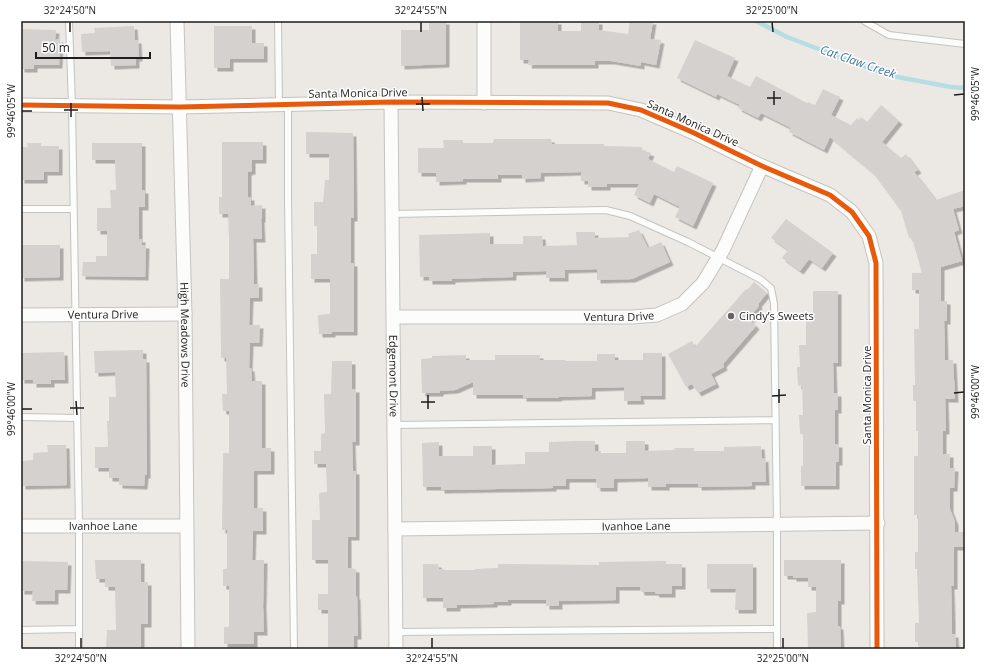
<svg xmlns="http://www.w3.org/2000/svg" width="986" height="670" viewBox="0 0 986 670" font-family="'Open Sans',sans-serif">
	<defs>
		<filter id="shadow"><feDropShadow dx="3.5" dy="3.5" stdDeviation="0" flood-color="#0004"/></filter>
	</defs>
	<rect width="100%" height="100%" fill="#ece9e5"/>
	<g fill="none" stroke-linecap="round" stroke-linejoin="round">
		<path stroke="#b6dde2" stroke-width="4.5" d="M756,21L787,37L887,75L951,87L965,88"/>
	</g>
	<path fill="#d4d1ce" filter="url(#shadow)" d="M429,21H446V64L401,66V30H429Z
		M520,21H558V31H581V21H599V30L628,34L630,21H653L650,39L661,40L656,65L641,62V66L611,61H595V65H528L529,60H520Z
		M134,26L135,40H138L139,58H136V65L111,66L110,51L82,52L81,34L95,33L94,28Z
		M214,26H252V43H264V59H230V68H214Z
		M21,29L56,30L55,40L60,39L59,65H34V69H21Z
		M695,40L735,58L727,76L750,87L756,76L807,103L808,102L815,105L823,89L840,97L831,115L851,125L857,118L859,120L861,117L867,122L881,105L899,121L882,142L901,158L906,154L918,170L914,172L936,200L965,190V206L953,209L959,230L954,232L962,261L941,267V301H947V321H944L945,360H953L955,399H945L946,431H943V454H950V468H955L954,488H950V509L955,522V532H965V547H954V586H951L952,620V634H955L956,649H919V642H915V623H919L917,569H915V552H918V515H914V456H918V431H916V401H913V385H915L914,329H919V290H912V273H922L912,238H909L901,211L873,173L830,137L824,150L789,132L791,128L761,113L758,118L738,108L740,105L717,94L716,97L677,78Z
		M306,132L353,133L354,218H351V263H354V332H332V334H319L318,315L330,314V279H311V254H317V226H314V202H323L325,180H329V154H306Z
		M494,139H551L552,144H604V146L642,147V150L651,153L648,159L674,172L677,166L713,183L693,226L675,217L680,207L654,194L650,203L634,195L639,184H607V187H588V181H581V172L541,173V178L522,179V175H498V179H463V181L436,182V173H418V148H444L443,140H463V143H493Z
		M222,142H263V160H252V171L248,172V197H251V206L262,205V219H261L262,239H253L254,284H259V298H250L249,325H260L259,343H250L249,368H251L252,381H262V448H271V471H254V508H263V531H253L252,560H264L263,606L264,632H254V644H224V627H229V586H223V569H227V530H222L223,453H229V411H223L222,394H227L226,358H221L220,279H229V240L228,214H219V197H222Z
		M27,143H41V146H59V172H44V180H21V147H28Z
		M92,143H142V190H145V207H139V239H142V245H146L145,277L82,276L83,262H96V256H107V231H97V208H111L110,190H116L115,160H92Z
		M786,219L833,253L822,268L809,259L800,271L782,258L788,250L771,238Z
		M639,230L648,248L661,242L670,262L632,279L597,280V269L565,270V278H546V271L513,272V277L452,279V281H429V277H420L419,235L490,233V244H523V236H542L543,246L577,245L576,232H595V238L629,237L628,234Z
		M21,245H60V277L21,278Z
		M754,282L767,293L758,304L759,306L752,314L754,316L750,320L756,326L723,364L724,367L711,374L716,384L698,393L692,384L686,387L668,354L692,341L695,347L746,289L747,290Z
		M813,291H838V363H833L834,393H838V410H835V444H839V462H836V486H801V466H803V434H800L799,415H803L802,385L798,386L797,367H800L799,345H806V315L813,316Z
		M143,350V359H146L147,475H145L144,486L119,485V478H109V468H95V447H108L107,421H109V397H116L115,372L95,373L94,351Z
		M64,352L65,380H51V384H33V380H21V353Z
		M643,353H662V396H640L641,401H624V387L592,388V396L559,397L558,398H523V395H473V382L455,390L440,391V393H422L421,359L432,358V356L466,355V360H495V355H540V360H565V361H597V354H615V360H643Z
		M332,361H352V389H356V442H352L353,471H356V537H348V568L356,569V596H357L358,636H354V649H328V610H318V594H328V560H312V520H320L319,493L327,492L326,464H314V451H321V434L325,433L324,394H331Z
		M576,441H595V451H601V453H626V441H645V451L675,450L674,448H694V451H724V447L761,446L762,459L765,458L766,482H752V486L698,487V484H666V487H648V478L614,479V488H597L596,479H566V486H553V488L441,490V487H423L422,443L439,442V456H473V446H492V465L525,464V452H549V442Z
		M47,445H66L67,485L22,486V461L33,460V453L48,452Z
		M95,560H141V582H148V624H141V649H106L107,630H116L115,587H105V579H96Z
		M784,560H841V601H838V626H840L841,649H808L807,613L816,612V587H808V578H793V576H784Z
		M21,561L68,562L67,590H55V601H32L33,591H21Z
		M666,561V564H682V586H672V594H656L655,592H641L640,587H616V600L559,601V606H546V600H508V602H494V604L457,605V608H443V598H423V564H438L439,569H444V570H475V569L498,568V564L599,565V562Z
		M707,564H753V610H735L736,589H707Z"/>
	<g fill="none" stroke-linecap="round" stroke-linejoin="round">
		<g stroke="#c4c3c1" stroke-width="8">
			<path id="service" d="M69,21L72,106L79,526V649
				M278,21L279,105
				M864,21L889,35L965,44
				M288,105V199L294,649
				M21,209H73
				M393,214L606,210L630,216L688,242L760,279L771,288L774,304L777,524V649
				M21,417L77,418
				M394,425L775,420
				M21,630L79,629
				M395,632L777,629"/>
		</g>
		<g stroke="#c4c3c1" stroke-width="15">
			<g id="minor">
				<path id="s1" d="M177,21L185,314L188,649"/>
				<path id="s2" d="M391,102L396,649"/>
				<path d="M484,103V21"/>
				<path d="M21,105L180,107L391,102L608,103L641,110L692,132L762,166L830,195L852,212L869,236L876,263L877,649"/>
				<path id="s3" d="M21,315L185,314"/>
				<path id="s4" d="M394,317H632L657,315L682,304L703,283L723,250L762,166"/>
				<path id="s5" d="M21,526H186"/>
				<path id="s6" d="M395,529L878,523"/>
			</g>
		</g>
		<use href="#service" stroke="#fcfcfb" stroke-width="6"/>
		<use href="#minor" stroke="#fcfcfb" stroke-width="13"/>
		<g stroke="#fff" stroke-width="8">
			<path id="cycleway" d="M21,105L180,107L391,102L608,103L641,110L692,132L762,166L830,195L852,212L869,236L876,263L877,649"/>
		</g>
		<use href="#cycleway" stroke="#e8590c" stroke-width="5"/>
	</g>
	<path fill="none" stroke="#1d1d1d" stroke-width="1.5" d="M70,22V32M421,22V32M772,22L773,32M774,91V105M954,95L964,94M422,97L423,111M767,98H781M71,103V117M416,104H430M64,110H78M22,111H32M779,389V403M954,393L964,392M428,395V409M772,396L786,395M76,401L77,415M421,402H435M70,408H84M22,409H32M81,638V648M432,638V648M783,638V648"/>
	<circle fill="#656463" stroke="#fff" stroke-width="1.5" cx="731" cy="316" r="4"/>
	<g text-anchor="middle" stroke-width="3" stroke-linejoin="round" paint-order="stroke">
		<g font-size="11" fill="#1d1d1d" stroke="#fff">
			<text transform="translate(358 93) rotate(-1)" y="4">Santa Monica Drive</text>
			<text transform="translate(693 123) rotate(24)" y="4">Santa Monica Drive</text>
			<text dy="4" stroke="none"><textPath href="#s3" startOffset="82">Ventura Drive</textPath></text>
			<text dy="4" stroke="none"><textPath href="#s4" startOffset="225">Ventura Drive</textPath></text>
			<text dy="4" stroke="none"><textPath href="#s1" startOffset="314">High Meadows Drive</textPath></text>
			<text dy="4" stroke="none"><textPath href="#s2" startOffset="274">Edgemont Drive</textPath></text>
			<text transform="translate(867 395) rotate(-90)" y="4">Santa Monica Drive</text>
			<text dy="4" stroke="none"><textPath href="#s5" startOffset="82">Ivanhoe Lane</textPath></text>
			<text dy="4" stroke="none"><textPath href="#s6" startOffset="241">Ivanhoe Lane</textPath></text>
		</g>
		<g font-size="11" fill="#1d1d1d" stroke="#fff" text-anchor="start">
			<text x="739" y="320">Cindy’s Sweets</text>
		</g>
		<g font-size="12" font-style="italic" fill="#3e7aa2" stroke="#fff">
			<text transform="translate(858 62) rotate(19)" y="4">Cat Claw Creek</text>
		</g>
	</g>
	<rect width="986" height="670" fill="none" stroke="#ffffff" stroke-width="44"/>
	<path d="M36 52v6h114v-6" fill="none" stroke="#1d1d1d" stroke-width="2"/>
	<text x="42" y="52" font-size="12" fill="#1d1d1d" stroke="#ffffff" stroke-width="3" paint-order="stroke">50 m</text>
	<rect x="22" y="22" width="942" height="626" fill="none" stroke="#1d1d1d" stroke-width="1.5"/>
	<g font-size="10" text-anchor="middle" fill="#1d1d1d">
		<text x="70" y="14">32°24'50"N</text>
		<text x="421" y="14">32°24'55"N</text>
		<text x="772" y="14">32°25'00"N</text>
		<text transform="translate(975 94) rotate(-90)" y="4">99°46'05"W</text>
		<text transform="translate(11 111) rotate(-90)" y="4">99°46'05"W</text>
		<text transform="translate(975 392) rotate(-90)" y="4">99°46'00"W</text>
		<text transform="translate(11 409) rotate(-90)" y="4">99°46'00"W</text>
		<text x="81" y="662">32°24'50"N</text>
		<text x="432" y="662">32°24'55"N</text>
		<text x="783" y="662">32°25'00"N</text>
	</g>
</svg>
